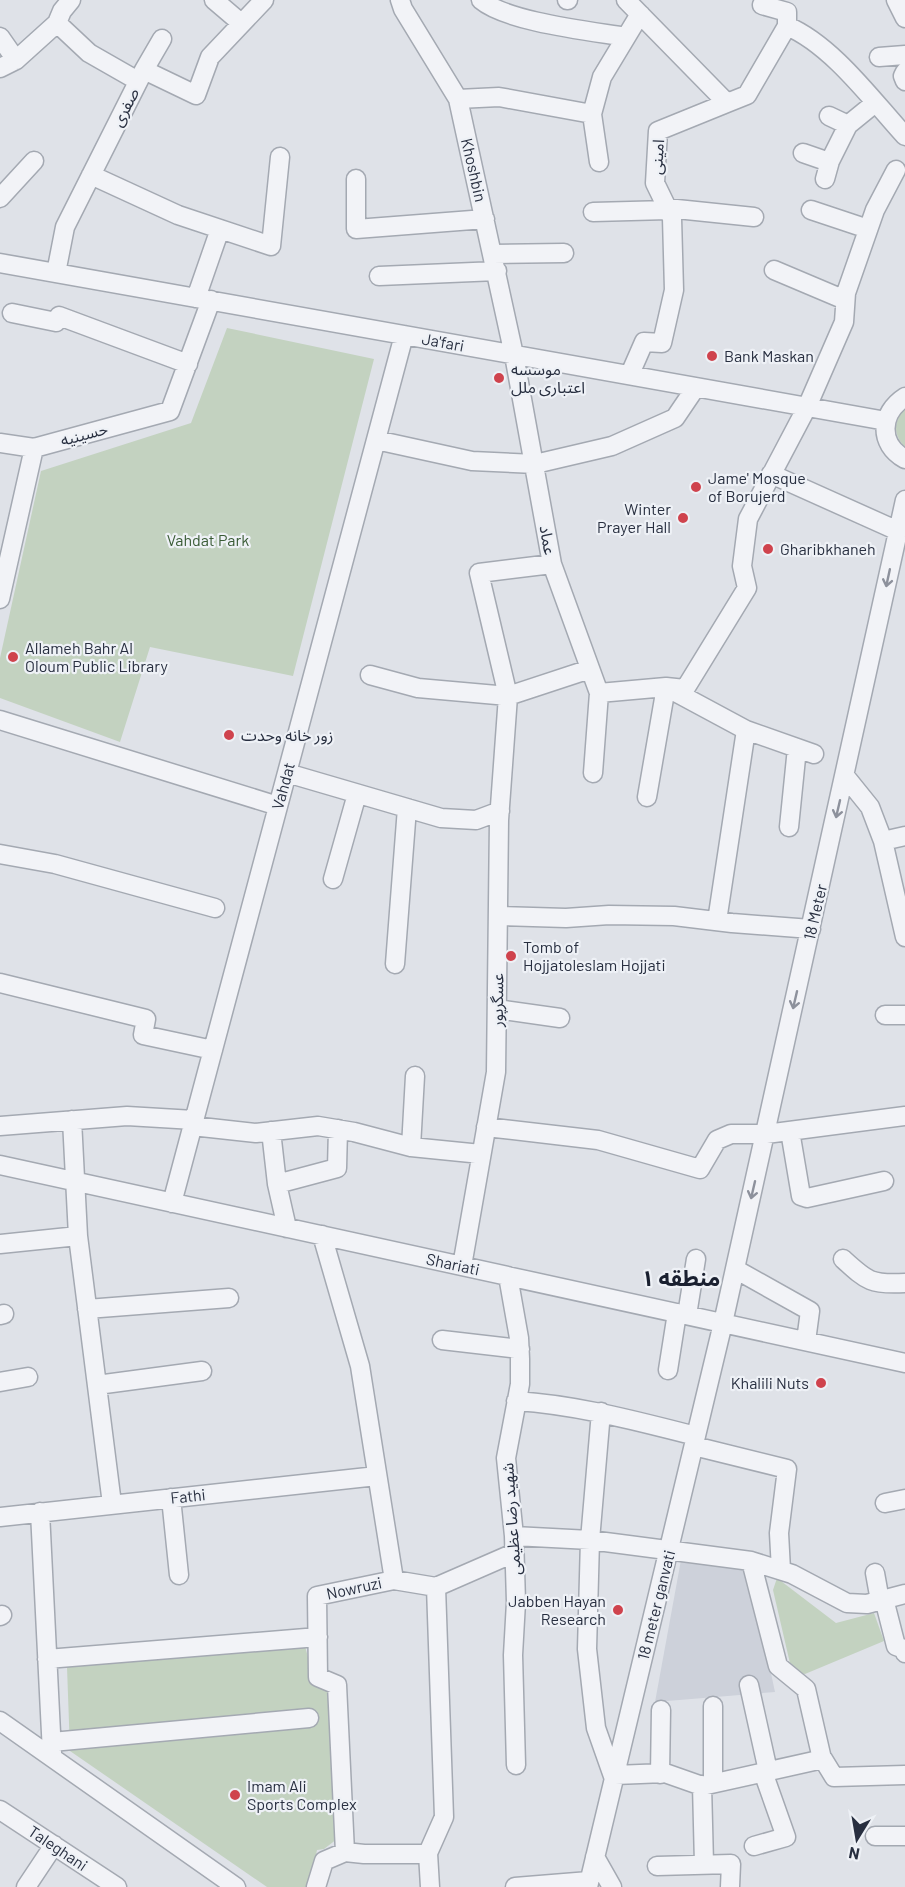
<svg xmlns="http://www.w3.org/2000/svg" width="905" height="1887" viewBox="0 0 905 1887" font-family="Barlow,'Noto Sans Arabic',sans-serif">
	<rect width="100%" height="100%" fill="#dfe2e8"/>
	<path fill="#cdd1da" d="M681,1560L748,1566L775,1692L655,1702Z"/>
	<path fill="#c3d2c0" d="M227,328L374,359L293,676L150,647L120,742L0,698V658L41,471L191,423Z
		M905,409V447C893,435 893,421 905,409Z
		M777,1578L836,1623L874,1613L884,1641L805,1674L792,1672L773,1590Z
		M305,1646L314,1680L331,1695L337,1839L324,1849L317,1850L309,1887H267L70,1751L67,1667Z"/>
	<g fill="none" stroke-linecap="round" stroke-linejoin="round">
		<g stroke="#a4a9b2" stroke-width="21">
			<path id="minor" d="M214,0L241,23
				M400,0L403,9L458,99L514,355L552,564L479,573L508,696L499,820L496,1072L462,1266
				M481,0C507,22 590,31 626,37
				M567,0H568
				M626,0L727,103L658,131L655,183L672,218L674,290L662,343L644,342L630,374
				M896,0L905,18
				M762,5L787,12V26
				M57,23L89,53L138,81
				M787,26C832,45 872,100 905,136
				M0,37L16,60
				M879,57L905,55
				M0,68L16,60L57,23L62,11L71,0
				M144,70L162,39
				M905,72L903,76L905,81
				M458,99L499,97L592,114
				M727,103L747,95L787,26
				M829,116L848,125
				M803,153L829,162
				M599,162L592,114L602,77L640,14
				M91,175L178,215L271,246L280,157
				M356,179V229L485,219
				M825,179L830,161L848,125L875,103
				M0,198L34,161
				M667,208L754,217
				M811,210L868,229
				M593,212L668,210
				M493,254L564,253
				M0,263L886,421
				M774,270L845,300
				M56,273L65,227L144,70L196,95L210,57L264,0
				M379,276L497,271
				M196,298L220,229
				M12,313L56,322L59,316L188,364
				M905,397C880,413 878,444 905,459
				M376,440L472,461L535,464L612,446L675,418L696,387
				M0,443L34,448
				M771,474L898,531
				M552,564L599,693L666,687L746,730L814,754
				M0,599L34,448L170,411L211,300
				M370,675L418,688L508,696L590,669
				M0,720L278,806
				M287,773L441,818L476,820L500,811
				M593,773L599,693
				M845,776L870,807L883,841L905,937
				M647,797L666,687L685,689L747,588L742,566L748,519L807,407L844,322L846,293L875,210L896,170
				M789,827L797,748
				M883,841L905,836
				M0,854L55,864L215,908
				M333,879L357,794
				M498,916L566,918L609,915L674,916L732,923L811,929
				M717,921L746,730
				M395,964L407,808
				M0,983L146,1019L143,1035L213,1050
				M497,1009L560,1018
				M885,1015H905
				M72,1120L78,1236L112,1504
				M0,1126L127,1116L194,1120
				M192,1126L256,1133L318,1126L354,1132L411,1147L481,1154
				M486,1127L598,1140L700,1169L717,1140L731,1134H766L905,1116
				M271,1131L277,1184L287,1228
				M790,1131L801,1196L807,1198L884,1181
				M411,1147L415,1076
				M0,1165L905,1363
				M277,1184L337,1168L338,1129
				M172,1203L404,335
				M322,1235L360,1366L394,1580
				M0,1244L78,1236
				M843,1259C867,1281 871,1285 905,1283
				M735,1269L810,1311L806,1341
				M508,1276L519,1338L520,1359V1384L506,1458L514,1536L516,1602L513,1655L516,1765
				M87,1309L229,1298
				M0,1315L4,1314
				M687,1315L696,1259
				M442,1340L520,1349
				M668,1370L677,1313
				M0,1382L28,1377
				M97,1385L202,1371
				M516,1401C578,1405 636,1421 696,1436
				M601,1412L590,1540L587,1649L596,1728L614,1779
				M694,1446L787,1469L779,1533L781,1570
				M171,1498L179,1575
				M885,1503L905,1499
				M40,1512L52,1753
				M0,1517L377,1476
				M514,1536L590,1540L751,1561L792,1574L847,1603L867,1604L905,1594
				M751,1561L778,1666L806,1689L822,1759
				M875,1573L880,1601
				M436,1587L514,1553
				M884,1599L896,1646L904,1649L905,1653
				M0,1616L2,1615
				M47,1659L318,1637
				M749,1685L768,1771
				M713,1706V1783
				M0,1721L236,1887
				M52,1742L309,1718
				M660,1774L661,1710
				M615,1775L665,1773L702,1786L823,1759L834,1777L905,1775
				M702,1785L704,1864
				M0,1810L117,1887
				M875,1836H905
				M754,1846L786,1837L763,1772
				M345,1852L364,1854H428
				M595,1857L612,1887
				M657,1866L731,1864L730,1887
				M26,1887L54,1845
				M316,1887L324,1861L345,1852L337,1685L318,1677L317,1596L394,1580L436,1587L444,1817L428,1853L430,1887
				M515,1887L589,1881
				M588,1887L723,1323L905,500"/>
		</g>
		<use href="#minor" stroke="#f2f3f7" stroke-width="18"/>
	</g>
	<defs><path id="oneway-shaft" d="M-6 0H5M1.5-3L5.5 0L1.5 3" fill="none" stroke-width="1.6" stroke-linecap="round" stroke-linejoin="round" transform="scale(1.5)"/></defs>
	<g stroke="#8d919c">
		<use href="#oneway-shaft" transform="translate(888 578) rotate(102)"/>
		<use href="#oneway-shaft" transform="translate(838 809) rotate(103)"/>
		<use href="#oneway-shaft" transform="translate(795 1000) rotate(103)"/>
		<use href="#oneway-shaft" transform="translate(753 1190) rotate(103)"/>
	</g>
	<g fill="#cf434d" stroke="#eef1f6" stroke-width="2">
		<circle cx="712" cy="356" r="6"/>
		<circle cx="499" cy="378" r="6"/>
		<circle cx="696" cy="487" r="6"/>
		<circle cx="683" cy="518" r="6"/>
		<circle cx="768" cy="549" r="6"/>
		<circle cx="13" cy="657" r="6"/>
		<circle cx="229" cy="735" r="6"/>
		<circle cx="511" cy="956" r="6"/>
		<circle cx="821" cy="1383" r="6"/>
		<circle cx="618" cy="1610" r="6"/>
		<circle cx="235" cy="1795" r="6"/>
	</g>
	<g text-anchor="middle" stroke-width="4.5" stroke-linejoin="round" paint-order="stroke">
		<g font-size="16" fill="#282f40" stroke="#eef1f6">
			<text transform="translate(125 107) rotate(-63)" y="6">صفری</text>
			<text transform="translate(657 157) rotate(-86)" y="6">امینی</text>
			<text transform="translate(474 170) rotate(77)" y="6">Khoshbin</text>
			<text transform="translate(443 342) rotate(10)" y="6">Ja'fari</text>
			<text transform="translate(84 434) rotate(-15)" y="6">حسینیه</text>
			<text transform="translate(548 540) rotate(80)" y="6">عماد</text>
			<text transform="translate(283 786) rotate(-75)" y="6">Vahdat</text>
			<text transform="translate(815 912) rotate(-77)" y="6">18 Meter</text>
			<text transform="translate(497 1000) rotate(-89)" y="6">عسگرپور</text>
			<text transform="translate(453 1264) rotate(12)" y="6">Shariati</text>
			<text transform="translate(188 1496) rotate(-6)" y="6">Fathi</text>
			<text transform="translate(511 1519) rotate(-94)" y="6">شهید رضا عظیمی</text>
			<text transform="translate(354 1588) rotate(-12)" y="6">Nowruzi</text>
			<text transform="translate(656 1605) rotate(-76)" y="6">18 meter ganvati</text>
			<text transform="translate(58 1848) rotate(34)" y="6">Taleghani</text>
		</g>
		<g font-size="16" fill="#282f40" stroke="#eef1f6" text-anchor="start">
			<text x="724" y="362">Bank Maskan</text>
			<text x="511" y="375">موسسه<tspan x="511" dy="18">اعتباری ملل</tspan></text>
			<text x="708" y="484">Jame' Mosque<tspan x="708" dy="18">of Borujerd</tspan></text>
			<text x="671" y="515" text-anchor="end">Winter<tspan x="671" dy="18">Prayer Hall</tspan></text>
			<text x="780" y="555">Gharibkhaneh</text>
			<text x="25" y="654">Allameh Bahr Al<tspan x="25" dy="18">Oloum Public Library</tspan></text>
			<text x="241" y="741">زور خانه وحدت</text>
			<text x="523" y="953">Tomb of<tspan x="523" dy="18">Hojjatoleslam Hojjati</tspan></text>
			<text x="809" y="1389" text-anchor="end">Khalili Nuts</text>
			<text x="606" y="1607" text-anchor="end">Jabben Hayan<tspan x="606" dy="18">Research</tspan></text>
			<text x="247" y="1792">Imam Ali<tspan x="247" dy="18">Sports Complex</tspan></text>
		</g>
		<g font-size="16" fill="#395b35" stroke="#eef1f6">
			<text x="208" y="546">Vahdat Park</text>
		</g>
		<g font-size="22" font-weight="bold" fill="#1a2030" stroke="#eef1f6">
			<text x="681" y="1286">منطقه ۱</text>
		</g>
	</g>
	<g transform="translate(857 1839) rotate(191)" stroke="#eef1f6" stroke-width="4.5" paint-order="stroke">
	<path d="M0-4.5L10 22L0 15L-10 22Z" fill="#282f40"/>
	<text y="-9" font-size="16" font-weight="bold" text-anchor="middle" fill="#282f40">N</text>
	</g>
</svg>
